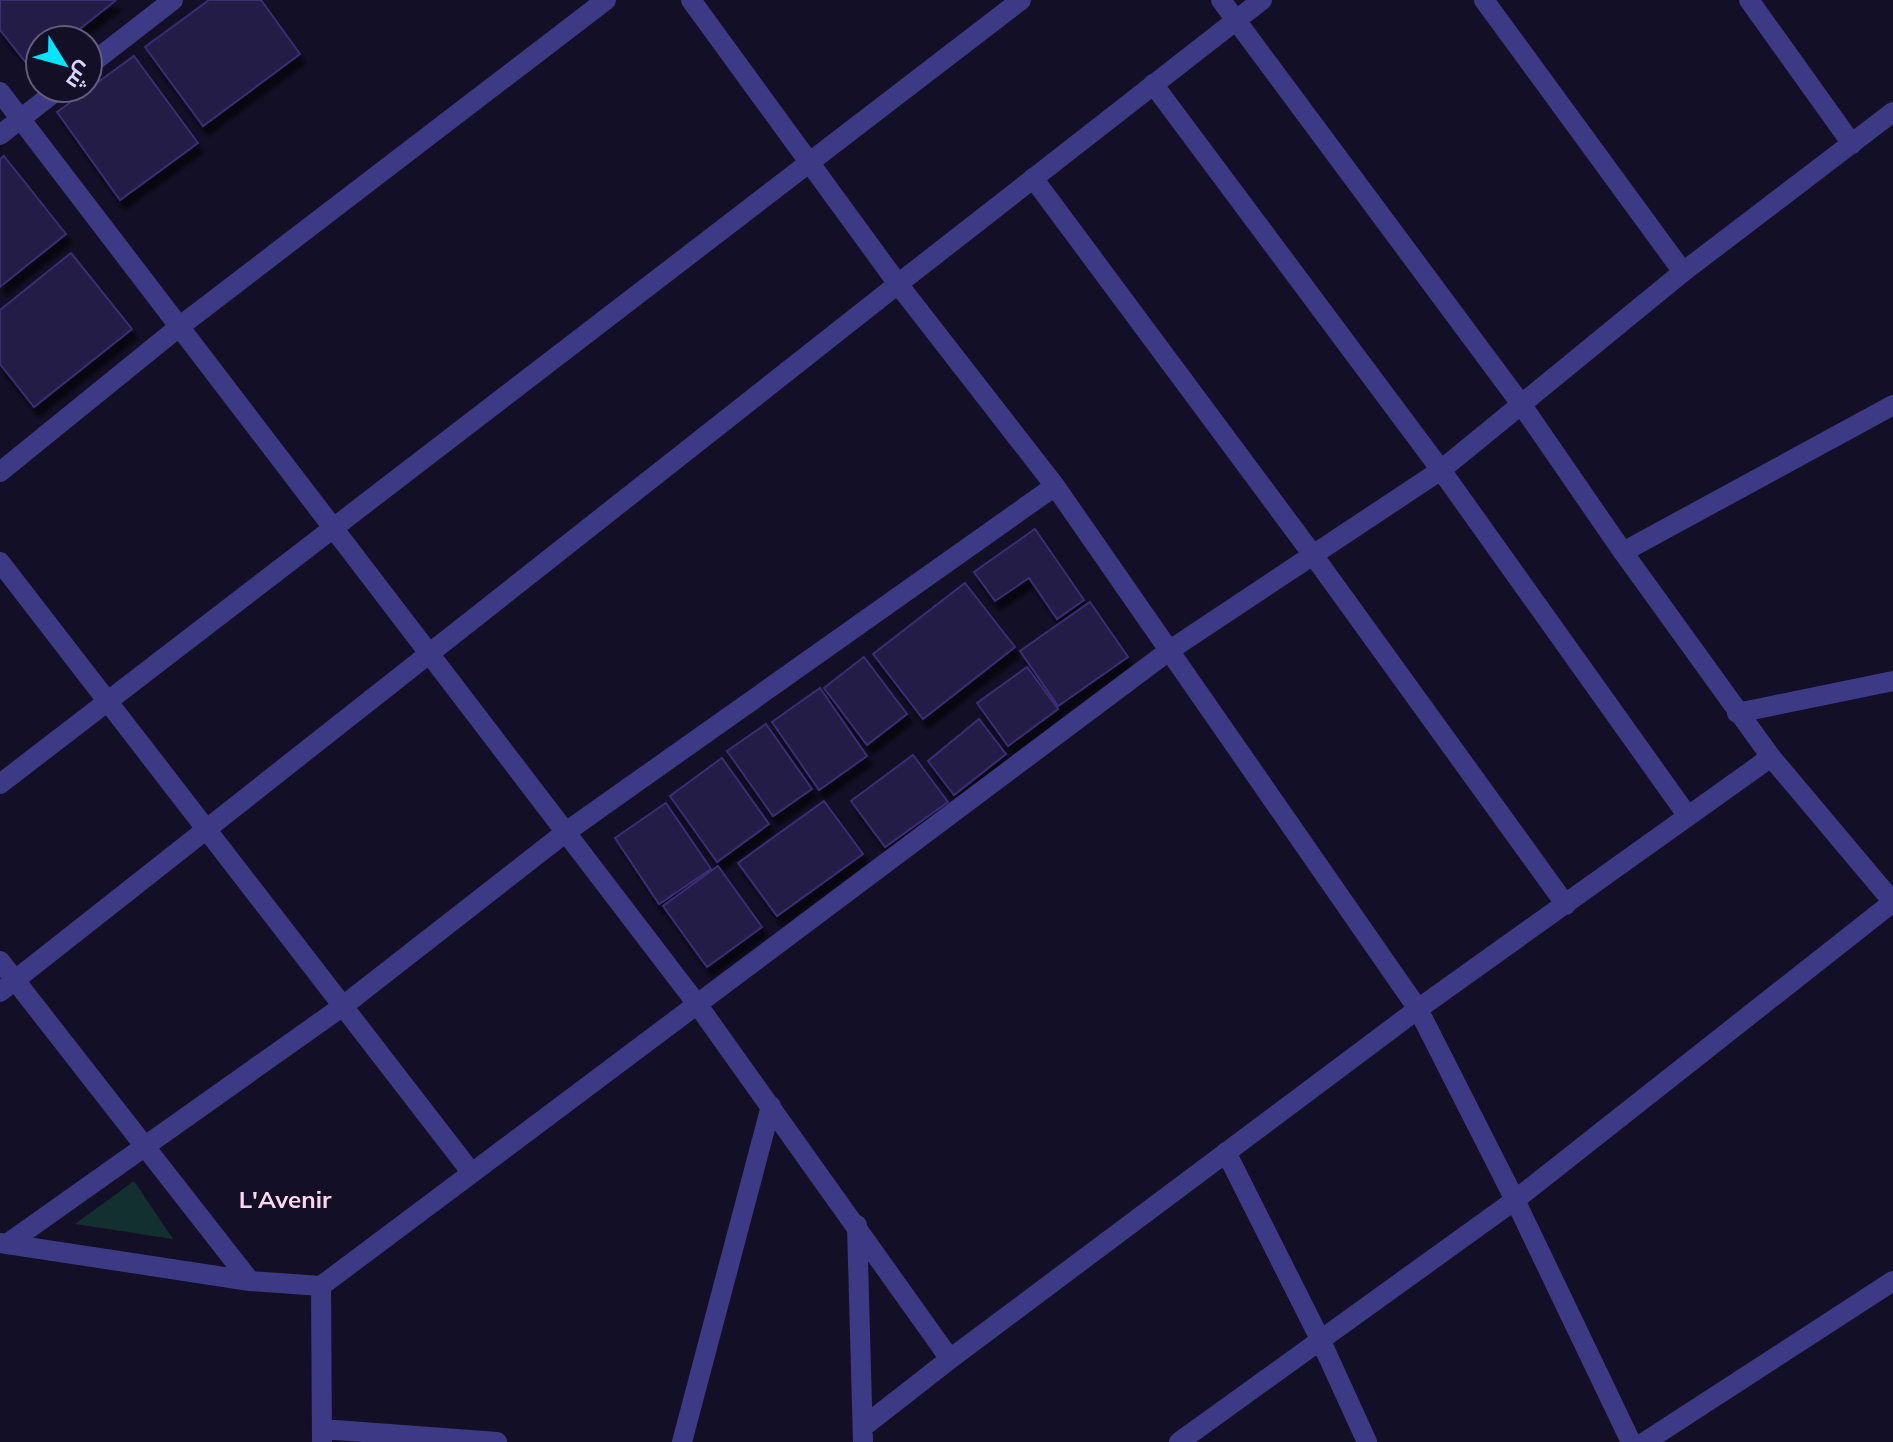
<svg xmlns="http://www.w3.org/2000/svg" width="1893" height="1442" viewBox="0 0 1893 1442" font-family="Mulish,Cairo,sans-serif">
	<defs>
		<filter id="shadow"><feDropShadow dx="5" dy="9" stdDeviation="2" flood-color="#0009"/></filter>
	</defs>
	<rect width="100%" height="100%" fill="#130f26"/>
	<path fill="#12302f" d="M134,1181L173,1239L75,1224Z"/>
	<path fill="#241b47" stroke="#3b2d73" stroke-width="2" filter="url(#shadow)" d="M0,0H113L115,1L66,40H40V61L31,69L0,30Z
		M209,0H261L300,54L203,126L145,47Z
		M134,56L198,143L120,200L57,112Z
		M4,156L66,234L0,287V159Z
		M71,253L132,329L34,407L0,364V310Z
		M1035,529L1084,600L1057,619L1029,578L995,601L974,572Z
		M965,583L1015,647L923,719L873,654Z
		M1090,602L1128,657L1058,706L1020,651Z
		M864,657L907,714L867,745L824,688Z
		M1027,667L1058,709L1008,746L977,703Z
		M820,688L867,756L819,790L772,722Z
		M979,719L1006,754L954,795L928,761Z
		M766,724L812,789L773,816L727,751Z
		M913,755L948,802L885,847L851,801Z
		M722,758L769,824L717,862L670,796Z
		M824,801L863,854L777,916L738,863Z
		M666,803L711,869L659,904L615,838Z
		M718,866L762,927L707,967L663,906Z"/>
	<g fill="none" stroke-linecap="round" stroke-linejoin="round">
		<path stroke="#3d3a85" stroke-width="20" d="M691,0L898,284L1055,486L1418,1009L1515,1200L1631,1442
			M1221,0L1521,404L1623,552
			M1484,0L1683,272
			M1749,0L1852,144
			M88,66L173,0
			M1153,84L1441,470L1687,815
			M0,92L697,1004L950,1359
			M0,135L60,88
			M1033,178L1313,555L1566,905
			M0,472L179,327L606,0
			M0,562L471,1172
			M1737,713L1893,681
			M1771,757L1623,552L1893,405
			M0,784L1021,0
			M0,961L250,1281
			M1226,1152L1320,1339L1367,1442
			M857,1225L863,1442
			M0,1243L7,1244L343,1006L566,832L1055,486
			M7,1244L250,1281L321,1286L1170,650L1441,470L1683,272L1893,112
			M321,1286L322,1442
			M863,1427L950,1359L1418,1009L1771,757L1893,902L1515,1200L1179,1442
			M322,1429L497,1442
			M682,1442L771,1106
			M1645,1442L1893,1281"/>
		<path stroke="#3d3a85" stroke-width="20" d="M0,992L898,284L1262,0"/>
	</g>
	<g text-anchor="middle" stroke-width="6" stroke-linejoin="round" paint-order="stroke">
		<g font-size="24" font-weight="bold" fill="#ffd6f0" stroke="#130f26">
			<text x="285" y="1208">L'Avenir</text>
		</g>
	</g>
	<g transform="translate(64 64) rotate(127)"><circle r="38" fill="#130f26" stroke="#625e7d" stroke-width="2"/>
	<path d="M0-6L14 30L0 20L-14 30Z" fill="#00e5ff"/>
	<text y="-12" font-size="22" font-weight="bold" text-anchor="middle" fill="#d9d4ff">ش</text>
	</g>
</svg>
